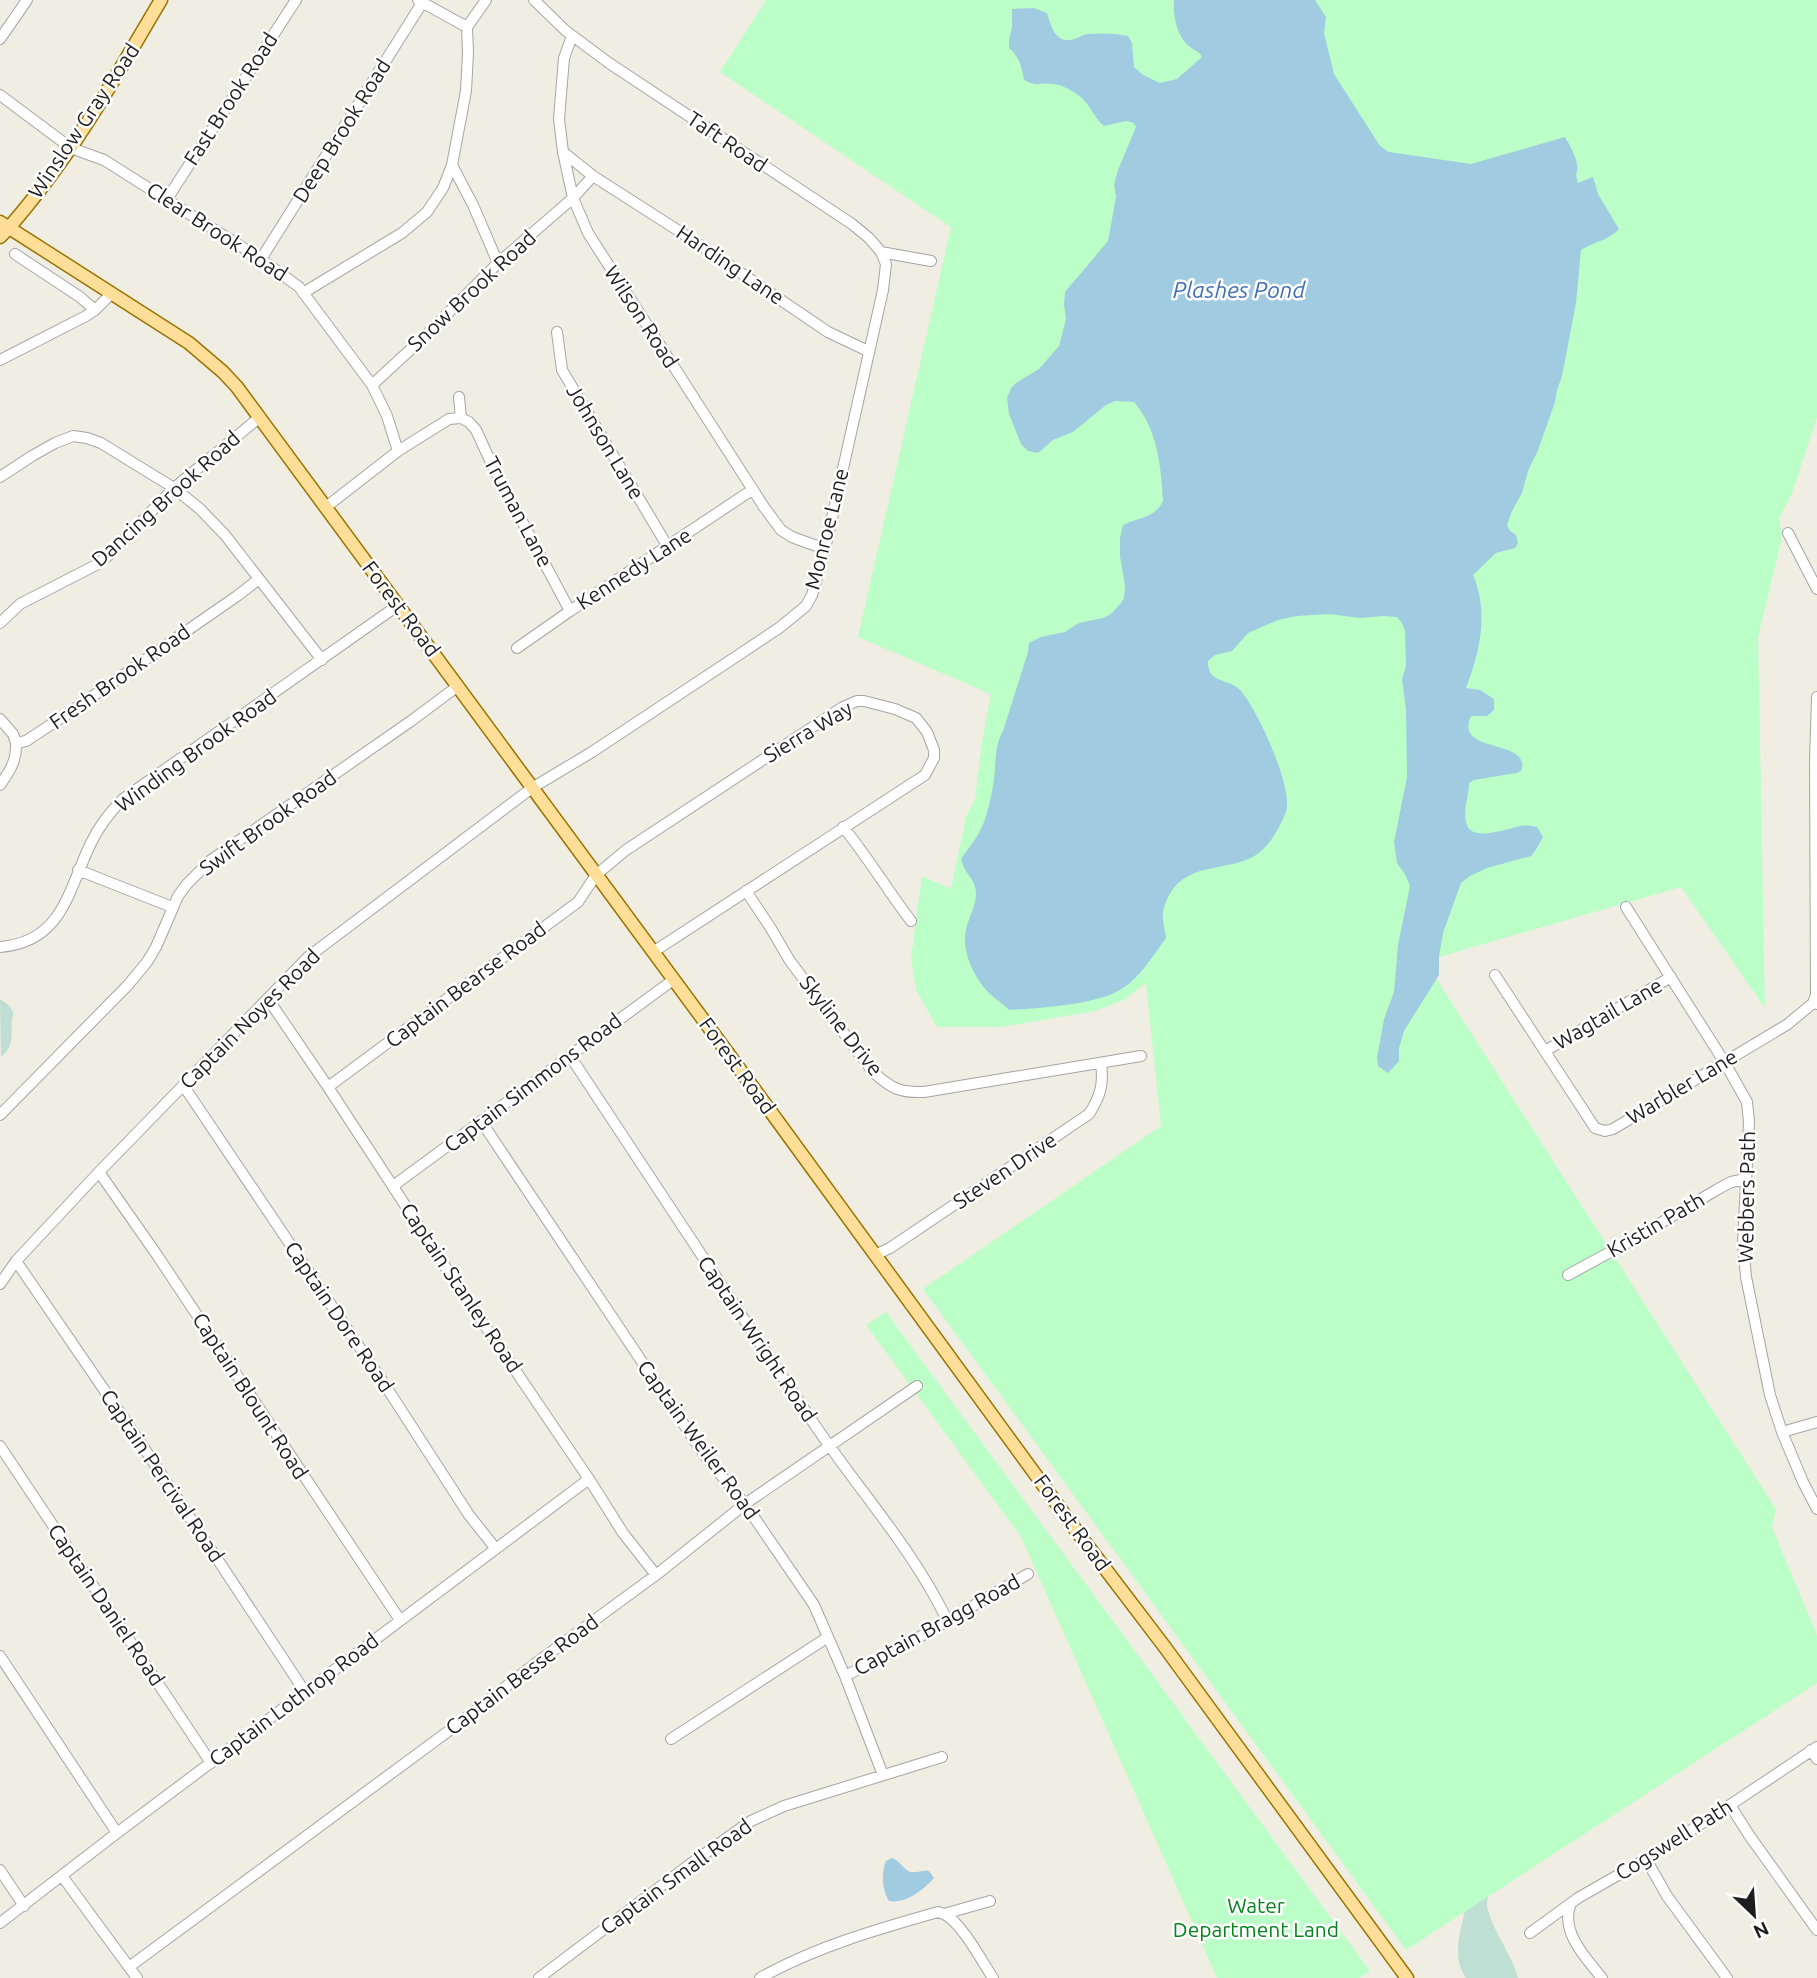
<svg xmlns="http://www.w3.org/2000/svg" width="1817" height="1978" viewBox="0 0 1817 1978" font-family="Ubuntu,sans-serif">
	<rect width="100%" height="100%" fill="#f0ede3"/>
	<path fill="#bfdfd4" d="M0,999C4,1002 10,1005 12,1010C15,1017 12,1014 12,1021C11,1035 14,1047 1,1057Z
		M1490,1891C1489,1895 1487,1899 1487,1903C1487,1922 1513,1956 1518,1978H1466C1450,1955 1462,1927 1467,1902Z"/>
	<path fill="#bcfec8" d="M766,0H1817V417L1792,494L1779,518L1782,538L1758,637L1765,1008L1681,887L1425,961L1776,1509L1772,1527L1817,1635V1683L1406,1950L923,1289L1161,1126L1146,983L1124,1000L1095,1011L1001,1027H937L916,990L911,958L922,876L951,889L966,817L975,799L982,742L991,694L858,637L951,227L720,72Z
		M886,1312L1370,1971L1359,1978H1217L1021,1537L866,1325Z"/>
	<path fill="#a0cbe1" d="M1174,0H1315L1326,17L1324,33L1334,74L1380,146L1389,152L1471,164L1565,137C1571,148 1581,163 1576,175L1578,183L1593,177L1598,194L1619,229C1610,240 1593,242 1581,250L1576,303L1562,376L1557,390L1555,402L1538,450L1528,471L1522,493L1511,513L1507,525L1510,531L1516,535L1518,543L1515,548L1496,553L1473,575C1489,612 1480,652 1466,688L1480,690L1494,699V710L1487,716H1471C1453,755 1533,738 1521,771L1516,773L1474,780L1469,783C1469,796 1463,810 1466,822C1470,844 1507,828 1521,826C1526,825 1532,826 1537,827L1543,837L1537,848L1531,856L1487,868L1470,876L1461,883L1443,933L1439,956V975L1404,1031L1399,1048V1061L1388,1073L1378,1066L1377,1058L1384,1019L1394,992L1398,945L1410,886L1406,876L1397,863L1394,842L1407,777L1406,710L1402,679L1406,666L1405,631L1402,623L1397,617L1383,616L1360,618L1330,614L1297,616L1278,620L1248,633L1232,651L1215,655L1208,661C1207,684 1229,678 1240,690C1257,708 1294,789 1286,812C1280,827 1270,846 1256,855C1228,872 1190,862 1171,892C1167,898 1164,905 1163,912C1162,920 1165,930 1166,938C1153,956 1141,976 1123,988C1098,1005 1040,1008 1009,1010C1003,1003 995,999 989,993C974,978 961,951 966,929C969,917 976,906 976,893C976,879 963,872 961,859C969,847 979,836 984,822C990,805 994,785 995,768C996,754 996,743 1003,731L1028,652L1029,643L1041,637L1065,632L1079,623L1103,618L1112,613L1121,603L1124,598L1125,586L1120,556V538L1123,525C1139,517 1155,518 1163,501C1161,467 1158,430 1134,402L1115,401L1106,405L1073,432L1053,440L1038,453L1028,451L1021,444L1009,414L1007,398L1011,388L1016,383L1039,369L1059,346L1066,319L1064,305L1065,292L1108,241L1116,197L1114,185L1118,170L1136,127L1134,123L1126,121L1104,126C1093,117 1090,103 1078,95C1071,90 1061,84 1052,84C1037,82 1041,88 1024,80C1022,68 1019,56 1009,48V39L1012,27V9L1034,8L1047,13C1051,25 1054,42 1071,40C1077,39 1082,35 1087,34C1101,33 1115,33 1128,36L1132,43L1134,67L1143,75L1160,83L1177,79L1202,57C1199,51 1195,51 1190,47C1176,36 1173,16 1174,0Z
		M892,1858C902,1862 904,1871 911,1872C917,1873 923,1870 929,1871L934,1878C923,1890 906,1904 889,1901C882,1890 881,1873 886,1861Z"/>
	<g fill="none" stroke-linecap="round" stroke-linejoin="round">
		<g stroke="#a5a5a5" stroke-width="12">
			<path id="minor" d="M418,0L467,27
				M534,0L566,31L609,63L852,224L869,238L881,252L931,261
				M572,36L564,58L559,119L563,152L573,198L588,233L764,507L781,530L792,537L825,549
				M0,39L27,0
				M0,95L71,148L104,160L261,259L299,287L372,385L387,416L398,451L326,507
				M563,152L593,176L682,233L828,332L868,351
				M452,165L473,205L498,263
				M167,199L296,0
				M15,254L80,297L95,310
				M261,259L422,3
				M303,293L402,233L427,212L443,188L452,165L466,91L468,53L467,27L486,0
				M557,332L562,370L668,547
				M0,360L86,316L95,310L111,294
				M372,385L422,339L498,263L573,198L593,176
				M459,397L461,418L469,422L476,430L493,467L570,611
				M398,451L449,419L461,418
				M0,477L32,456L55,443L73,436L87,438L101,443L174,488L200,509L225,535L322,660
				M1788,533L1817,589
				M0,623L20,604L96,565L109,555L174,488L260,417
				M517,648L570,611L752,490
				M1817,697L1815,761L1816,995L1813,1003L1817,1004
				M0,719L13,734L16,743
				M0,785C10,771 17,760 16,743L26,741L70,712L237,596L259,579
				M843,827C868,857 887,890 911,921
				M78,870L172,907
				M746,891L770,927L790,961L873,1072C891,1088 899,1093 924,1092L1141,1056
				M1626,907L1725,1063L1747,1102L1749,1122L1743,1243L1746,1277L1770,1395L1782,1432L1803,1482L1817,1509
				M0,947C63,942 68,890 91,843C99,826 110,812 123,799L397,606
				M1495,975L1595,1128L1605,1131L1613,1129L1788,1024L1813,1003
				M268,999L328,1087L454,1280L589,1479L623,1533L656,1575
				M1545,1051L1671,977
				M570,1056C653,1181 735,1307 819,1431C862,1494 914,1551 947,1620
				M183,1085L385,1385L469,1515L496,1549
				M328,1087L578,902L596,875L626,850L843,707L857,701H864L895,709L916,718L927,732L934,750V758L925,775L653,952
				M0,1115L128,985L147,962L156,947L178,896L187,884L211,860L411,721L458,686
				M481,1121L705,1456L745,1504L814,1605L845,1676L883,1775
				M99,1172L157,1255L400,1620
				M393,1186L673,980
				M875,1255L890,1248L1089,1114C1100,1097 1104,1084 1101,1064
				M16,1261L146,1451L305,1692
				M1568,1275L1625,1244L1718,1189L1731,1182L1746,1179
				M0,1284L16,1261L99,1172L308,957L532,788L592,752L743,652L779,628L806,606L812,595L825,549L883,290L886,264L881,252
				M1782,1432L1817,1422
				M0,1446L211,1763
				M0,1656L117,1833
				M845,1676L899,1649L1028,1574
				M671,1739L828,1637
				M1811,1750L1817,1759
				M1730,1805L1749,1835L1817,1930
				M1646,1859L1667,1896L1727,1978
				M0,1870L24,1906
				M62,1876L137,1978
				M1570,1906C1561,1933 1586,1958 1602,1978
				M944,1914C961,1922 982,1961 993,1978
				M0,1923L117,1833L589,1479
				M1530,1933L1578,1898L1646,1859L1730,1805L1817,1747
				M129,1967L454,1727L540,1660L656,1575L745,1504L917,1386
				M539,1978L689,1865L751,1821L784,1806L942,1757
				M760,1978C815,1947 878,1929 938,1912L944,1914L990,1901"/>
		</g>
		<g stroke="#987500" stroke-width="15">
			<path id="major" d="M0,222L189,343L223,372L237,387L744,1075L1081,1537L1164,1646L1407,1978
				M0,237C13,224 24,210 35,196C84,135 121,67 161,0"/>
		</g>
		<use href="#minor" stroke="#fff" stroke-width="10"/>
		<use href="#major" stroke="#ffde99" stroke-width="12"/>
	</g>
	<g text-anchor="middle" stroke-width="5" stroke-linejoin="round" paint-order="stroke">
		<g font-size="21" fill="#1e1e1e" stroke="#fff">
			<text transform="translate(231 99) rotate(-57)" y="7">Fast Brook Road</text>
			<text transform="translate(84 121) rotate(-56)" y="7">Winslow Gray Road</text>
			<text transform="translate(342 131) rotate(-58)" y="7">Deep Brook Road</text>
			<text transform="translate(727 142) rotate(34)" y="7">Taft Road</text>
			<text transform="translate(217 232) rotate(33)" y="7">Clear Brook Road</text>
			<text transform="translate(730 265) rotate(34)" y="7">Harding Lane</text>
			<text transform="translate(472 291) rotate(-43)" y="7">Snow Brook Road</text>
			<text transform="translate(641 317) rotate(57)" y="7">Wilson Road</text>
			<text transform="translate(605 442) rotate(59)" y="7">Johnson Lane</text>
			<text transform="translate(166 499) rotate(-42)" y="7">Dancing Brook Road</text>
			<text transform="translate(518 512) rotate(62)" y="7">Truman Lane</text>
			<text transform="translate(827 529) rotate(-76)" y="7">Monroe Lane</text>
			<text transform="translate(634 569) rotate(-33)" y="7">Kennedy Lane</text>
			<text transform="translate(401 609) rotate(53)" y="7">Forest Road</text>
			<text transform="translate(120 677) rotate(-35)" y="7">Fresh Brook Road</text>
			<text transform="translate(808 732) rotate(-31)" y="7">Sierra Way</text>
			<text transform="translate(196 751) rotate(-36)" y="7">Winding Brook Road</text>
			<text transform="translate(268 823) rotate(-36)" y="7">Swift Brook Road</text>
			<text transform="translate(466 985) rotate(-37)" y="7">Captain Bearse Road</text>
			<text transform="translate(1608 1014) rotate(-30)" y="7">Wagtail Lane</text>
			<text transform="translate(250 1019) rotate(-45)" y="7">Captain Noyes Road</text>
			<text transform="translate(841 1026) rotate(52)" y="7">Skyline Drive</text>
			<text transform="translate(737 1066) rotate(54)" y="7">Forest Road</text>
			<text transform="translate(533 1083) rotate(-37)" y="7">Captain Simmons Road</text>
			<text transform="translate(1682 1087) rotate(-31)" y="7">Warbler Lane</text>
			<text transform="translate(1005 1171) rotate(-34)" y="7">Steven Drive</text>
			<text transform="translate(1747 1197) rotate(-89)" y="7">Webbers Path</text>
			<text transform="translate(1656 1225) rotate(-30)" y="7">Kristin Path</text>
			<text transform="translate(461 1288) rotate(56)" y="7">Captain Stanley Road</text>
			<text transform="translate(339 1317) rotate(56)" y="7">Captain Dore Road</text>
			<text transform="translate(757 1339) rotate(56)" y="7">Captain Wright Road</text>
			<text transform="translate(250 1396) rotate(57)" y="7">Captain Blount Road</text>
			<text transform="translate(698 1440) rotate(54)" y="7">Captain Weiler Road</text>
			<text transform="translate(162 1476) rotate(56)" y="7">Captain Percival Road</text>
			<text transform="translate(1072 1523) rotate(54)" y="7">Forest Road</text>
			<text transform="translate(106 1605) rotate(56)" y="7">Captain Daniel Road</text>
			<text transform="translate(937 1625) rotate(-29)" y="7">Captain Bragg Road</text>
			<text transform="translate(522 1675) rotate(-37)" y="7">Captain Besse Road</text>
			<text transform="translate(294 1700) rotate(-37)" y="7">Captain Lothrop Road</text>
			<text transform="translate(1674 1840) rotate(-32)" y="7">Cogswell Path</text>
			<text transform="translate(676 1877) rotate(-36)" y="7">Captain Small Road</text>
		</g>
		<g font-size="21" fill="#03851b" stroke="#fff">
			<text x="1256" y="1913">Water<tspan x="1256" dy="24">Department Land</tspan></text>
		</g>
		<g font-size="23" font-style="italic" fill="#4370b5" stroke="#fff">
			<text x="1239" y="298">Plashes Pond</text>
		</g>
	</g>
	<g transform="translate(1754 1915) rotate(155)" stroke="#ffffff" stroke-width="5" paint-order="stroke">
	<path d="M0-5L12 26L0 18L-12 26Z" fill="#1e1e1e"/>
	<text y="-10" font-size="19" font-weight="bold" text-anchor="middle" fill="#1e1e1e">N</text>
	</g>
</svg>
